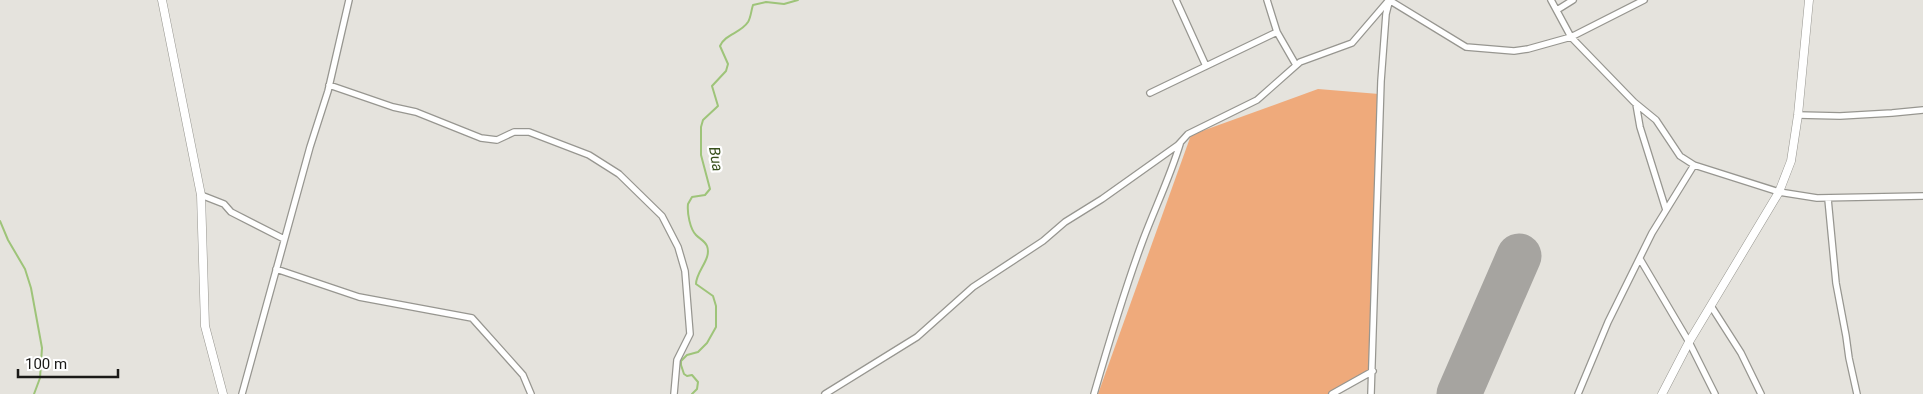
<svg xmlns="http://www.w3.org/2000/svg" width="1923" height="394" viewBox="0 0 1923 394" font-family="Roboto,sans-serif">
	<rect width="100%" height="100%" fill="#e5e3dd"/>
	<path fill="#efaa7b" d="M1318,89L1379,94L1373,369L1329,394H1098L1191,135Z"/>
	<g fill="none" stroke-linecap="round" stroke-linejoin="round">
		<path stroke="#9ec479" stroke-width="2" d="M0,221L8,240L25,269L31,288L42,348L40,378L34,394
			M692,394L697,389L698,382L692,375L687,376L684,374L681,365V361L687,355L698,352L707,343L716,327V306L713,296L696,284C696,271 712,259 707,246C705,241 700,239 696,235C690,229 687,213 688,204L692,197L705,195L710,189L701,155V127L703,120L718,106L712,86L726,71L728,64L720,46C725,34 741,33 748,22C751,17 751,11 753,5L766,2L784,4L798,0"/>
		<path stroke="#a6a4a0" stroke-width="45" d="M1459,394L1519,256"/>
		<g stroke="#979690" stroke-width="8">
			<path id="street" d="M1176,0L1206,66
				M1267,0L1277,32L1296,65
				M1389,0L1466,47L1514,51L1528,49L1571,37L1644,0
				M1551,0L1571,37L1634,102L1656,120L1680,156L1694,165L1779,192L1817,198L1923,196
				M1557,10L1573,0
				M329,85L393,107L416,112L481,138L497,140L514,132H529L589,155L619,174L662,216L678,247L685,271L690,334L677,360L674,394
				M1150,93L1277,32
				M1636,104L1640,127L1666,210
				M1798,115L1840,116L1892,113L1923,110
				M201,195L224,204L231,212L284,239
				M1828,199L1836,283L1846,336L1849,358L1857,394
				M1640,259L1689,342L1715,394
				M276,269L359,297L472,318L523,375L531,394
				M1711,306L1741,353L1761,394
				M242,394L310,147L328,91L349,0
				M825,394L917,337L973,287L1043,241L1065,222L1102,199L1178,145L1188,134L1257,100L1300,62L1352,43L1389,0
				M1094,394C1109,342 1124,291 1143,240C1155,208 1170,177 1180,144
				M1332,394L1373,371
				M1371,394L1381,81L1386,14L1389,2
				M1578,394L1608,322L1652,233L1694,165"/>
		</g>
		<g stroke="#979690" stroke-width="9">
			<path id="secondary" d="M162,0L201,195L205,326L223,394
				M1662,394L1689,342L1779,192L1791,161L1798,115L1809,0"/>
		</g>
		<use href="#street" stroke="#fff" stroke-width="5.5"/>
		<use href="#secondary" stroke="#fff" stroke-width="8"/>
	</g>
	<g text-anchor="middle" stroke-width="4.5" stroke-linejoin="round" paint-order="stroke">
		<g font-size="15" font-style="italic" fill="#374f1b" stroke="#fff">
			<text transform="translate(716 159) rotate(81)" y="5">Bua</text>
		</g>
	</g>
	<path d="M18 369v8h100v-8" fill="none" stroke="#1a1917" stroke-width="2.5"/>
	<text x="25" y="369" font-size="15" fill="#1a1917" stroke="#ffffff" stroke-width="4" paint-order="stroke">100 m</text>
</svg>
